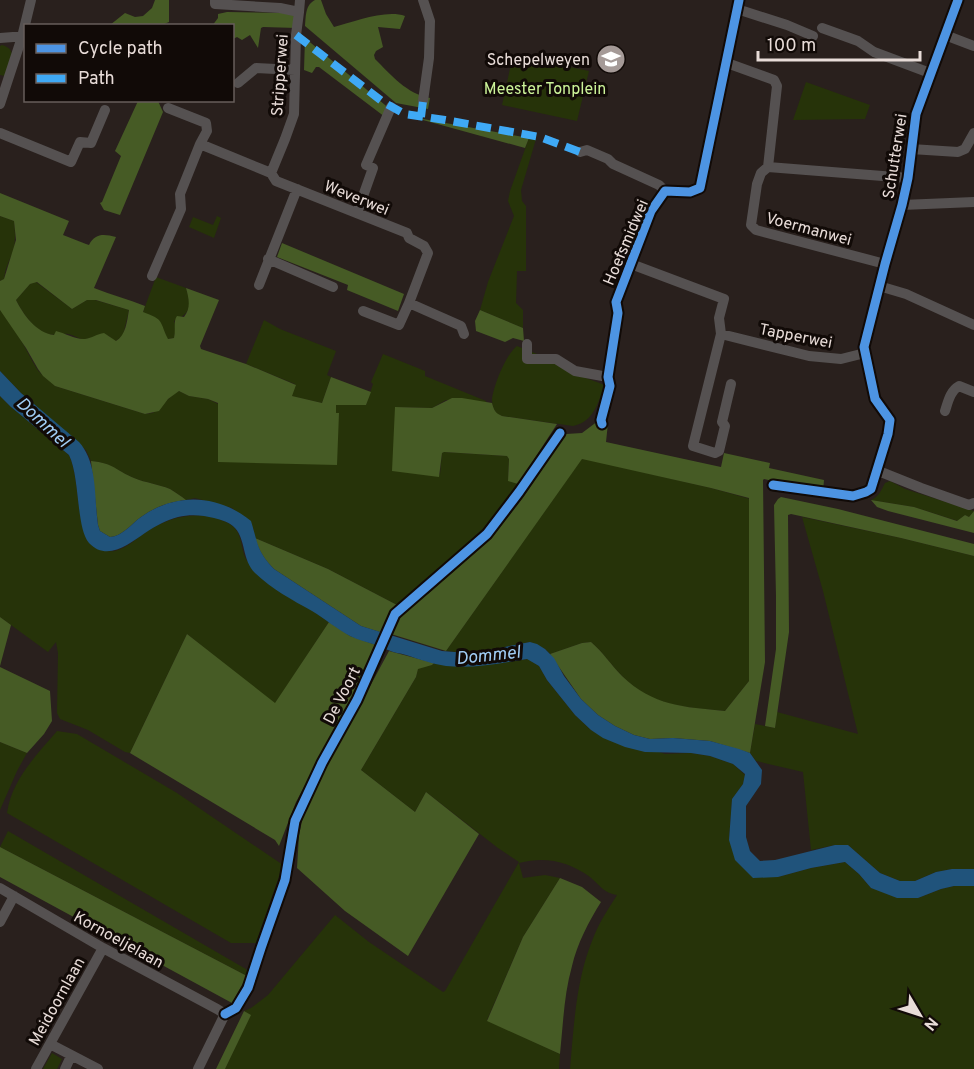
<svg xmlns="http://www.w3.org/2000/svg" width="974" height="1069" viewBox="0 0 974 1069" font-family="Overpass,sans-serif">
	<rect width="100%" height="100%" fill="#29201d"/>
	<path fill="#263309" d="M2,45C20,50 9,65 5,76L0,75V46Z
		M513,55L589,71L577,121L502,105Z
		M806,82L870,105L865,119L793,120Z
		M529,138L536,139L521,190L522,201L526,206V271H517L516,303L523,310V328L480,310L488,282L514,216L508,201L510,191Z
		M0,216L14,221C15,231 16,241 13,251C10,260 5,268 4,279L0,281Z
		M217,216L221,218L214,238L189,227L193,217L213,225Z
		M156,277L186,288C191,305 192,313 174,321L176,327L174,338L167,339L165,333L143,312Z
		M36,282L72,309L87,300H95L129,310L123,335L116,341L113,340L109,336C95,333 98,337 86,339C79,340 75,335 68,334C62,333 55,336 48,334C34,330 22,312 16,300L30,284Z
		M0,310C16,327 25,349 37,369C42,376 49,380 55,386L145,414L153,413L175,393L179,391L189,396L208,399L218,404V462L338,421L339,414L336,413V405H366L373,384L371,382L383,354L425,371V376L486,401V403L446,400L432,408L395,407L440,475L442,453L444,452L507,456L509,459L508,480L518,484L499,510L484,528L399,606L328,569L255,538L253,528L232,508L195,498L186,500C181,496 175,492 170,489C158,484 146,483 134,478C115,470 113,463 91,461L86,450L21,393L0,371Z
		M264,320L280,329L336,351L327,375L331,377L322,403L291,396L295,384L246,364Z
		M517,346L537,354L572,373L605,385C598,402 594,422 573,426L502,416L497,414C494,410 492,406 492,400C493,387 506,354 517,346Z
		M0,396L11,407L69,455C80,477 76,533 93,546C98,550 108,552 115,551C127,548 136,539 146,532C170,516 201,509 228,523C245,532 239,551 248,562C253,569 263,574 270,579C289,593 308,608 329,622L275,704L187,634L130,753L125,752L88,730L60,719L57,713L58,653L56,642L48,652L0,617Z
		M582,458L711,488L750,499L749,681L725,711C684,707 653,707 622,676C611,665 603,652 591,642L582,643L550,654L545,649L530,642L489,650L467,653L446,651Z
		M890,481L905,489L974,511L969,517L965,515L958,521L914,507L871,500C879,496 881,491 885,483Z
		M802,517L901,538L974,556V869H952L936,872L915,881H900L880,873L848,845H835L811,850L803,772L756,761L750,753L755,724L775,728L777,712L858,734L823,591Z
		M528,659L539,666L547,680L575,715L591,730L665,754L691,753L710,756L733,764L745,775L743,784L732,799L729,840L778,877L811,868L845,862L859,874L871,888L918,898L941,889L954,886H974V1069H570C574,1024 576,978 594,936C600,921 609,908 617,895C602,892 601,886 590,877C568,861 545,856 519,863L523,878L545,875L560,878L523,937L487,1020L560,1054L559,1069H225L250,1015L244,1011L251,1008L268,995L335,915L369,942L443,992L445,991L519,862L498,848L426,792L415,812L361,770L416,677L418,668L432,665L434,663C465,670 496,663 528,659Z
		M57,731L77,734L177,793L283,865L256,943H231L7,813C12,779 36,756 57,731Z
		M0,742L27,753L17,771L0,810Z
		M8,831L251,972L247,976L0,847Z
		M52,1053L62,1059L57,1069H43Z"/>
	<path fill="#465b25" fill-rule="evenodd" d="M155,0H169V22L162,25H110L125,13L135,17L143,16L152,8Z
		M315,0H321L326,14L334,27C353,22 386,9 405,16L400,29L378,27L383,47L376,51L374,55L375,59C391,75 407,94 430,98L428,109L396,103L305,26C306,16 305,5 315,0Z
		M227,12L295,13L297,28L263,27L261,28L258,48L250,35L242,40L237,37L233,39L232,26H212L218,18V14Z
		M305,38L391,110L389,120L319,67H316L312,73L304,70Z
		M138,101H158L163,112L120,215L104,210L100,203L102,202L121,156L115,151Z
		M412,117L529,138L525,148Z
		M0,193L69,221L63,235L86,244L89,245C95,233 104,234 116,237L94,288C111,295 128,299 145,306L143,312C165,320 159,321 168,339L174,338C176,330 173,321 177,316L184,317C191,308 189,299 186,288L219,300L200,346L201,349L246,364L296,385L292,396L322,403L331,377L371,392L366,405H336V413H339L337,465L218,462V403L208,399L189,396L179,391L168,399L159,411L145,414L55,386L43,376L38,369L26,348L0,310V281L4,279L16,240L14,221L0,216ZM37,282L72,309L87,300H96L129,310C127,321 126,335 116,341L104,333C97,334 92,338 85,339C76,340 65,333 56,331L54,335C36,333 23,314 16,300L30,284Z
		M282,243L404,294L398,311L347,290L348,285L277,257Z
		M480,310L523,328L524,341L513,338L505,342L476,331L475,321Z
		M452,398H462L492,403C494,410 495,413 502,416L557,424L518,484L508,481L509,459L507,456L444,452L442,453L439,477L392,471L395,407L432,408Z
		M598,421L608,423L606,442L721,467L724,453L770,463L769,468L824,480L823,492L764,479L763,480L765,662L750,753L710,741L673,738L650,739L634,735L615,726L598,715L581,699L550,654L582,643L591,642C603,652 611,665 622,676C653,706 684,707 725,711L749,681V498L711,488L582,459L446,651L391,634L399,619L412,605L429,593L491,539L522,499L566,434L582,433Z
		M91,461C114,463 115,470 134,478C146,483 158,484 170,489C175,492 181,496 186,500C169,502 155,507 141,517C131,524 123,536 110,537L100,531L98,525Z
		M781,497L838,509L974,544V556L901,538L791,514L788,515L789,632L775,728L765,726L776,649V596L774,505L778,499Z
		M871,500L914,507L957,521L965,515L969,517L974,511V533L888,511L877,507Z
		M255,538L328,569L399,606L383,633L361,626L274,569C265,560 259,551 255,538Z
		M0,617L11,625L0,666Z
		M329,622L350,636L379,646L296,802L279,846L275,840L130,753L187,634L275,703Z
		M389,651L434,663L432,665L418,669L416,677L361,770L415,812L426,792L479,834L408,956L345,911L297,868L299,835L305,807Z
		M0,667L50,691L52,721L44,734L27,753L0,742Z
		M0,847L247,976L232,1003L0,877Z
		M560,878L582,887L601,902C589,921 577,944 572,966C564,994 563,1025 560,1054L487,1021L523,937Z
		M244,1011L251,1015L225,1069H216Z"/>
	<path fill="#20537b" d="M0,371L21,393L79,442C98,463 94,498 98,525L100,531L110,537C123,536 131,524 141,517C176,492 218,494 251,521C258,544 257,551 274,569L361,626L442,651L467,653L489,650L530,642L537,644L545,649L554,658L564,676L581,699L598,715L615,726L634,735L650,739L673,738L710,741L739,749L750,753L762,770L761,784L746,806V837L750,851L760,861L775,860L835,845H848L880,873L900,881H915L936,872L952,869H974V886H954L941,889L918,898H897L871,888L859,874L845,862L811,868L778,877L753,878L735,860L729,840L732,799L743,784L745,774L733,764L710,756L691,753L645,752L625,747L603,738L591,730L575,715L547,680L539,666L527,659C500,663 473,669 446,666C432,664 419,659 406,655C400,653 394,653 388,650C384,649 380,646 376,645C368,642 358,640 350,636C337,629 325,619 312,611C292,600 272,589 255,573C242,560 246,540 235,528C230,522 221,520 214,518C203,515 190,514 178,517C167,520 155,526 145,533C129,544 107,562 89,543C76,528 80,477 69,455L11,407L0,396Z"/>
	<g fill="none" stroke-linecap="round" stroke-linejoin="round">
		<path stroke="#555151" stroke-width="10" d="M215,0V4L280,8L299,12L300,0
			M737,9L787,25L813,36
			M822,28L858,41L874,52L930,73
			M945,35L974,46
			M0,38L26,36
			M727,63L774,80L777,86L768,167L908,178
			M238,83L256,68L295,70
			M423,101L429,58L430,21L423,0
			M0,104L22,37L31,0
			M168,108L206,123L207,131L200,144L271,173
			M0,133L71,162L80,142L91,143L105,110
			M911,149L958,152L965,149L974,133
			M580,152L587,150L608,159L613,164L659,185L665,191
			M768,167L761,173L757,184L751,225L756,230L885,264
			M271,173L276,181L407,233L409,238L424,246L428,253L409,303L461,326L464,334
			M271,173L285,139L294,114L296,35L299,12
			M902,205L974,202
			M357,213L373,168L366,165L391,107
			M268,259L333,287
			M631,264L724,299L719,318L721,334L693,446L715,453L719,451L725,426L722,422L731,384
			M152,276L181,209L180,194L200,144
			M259,285L297,189
			M879,286L906,294L974,325
			M363,311L399,325L409,303
			M721,334L809,356L841,359L865,353
			M527,344V359H556L575,371L608,377
			M945,411C948,402 950,391 959,386L974,392
			M602,424L601,420L610,386L608,377L618,313L616,302L651,211L665,191L690,192L700,188L739,0
			M876,470L921,488L969,505L974,503
			M773,485L853,496L866,492L871,489L888,434L890,420L875,399L864,347L885,264L902,205L908,178L916,114L958,0
			M0,888L103,948L217,1009L225,1014L198,1069
			M0,922L14,896
			M50,1044L98,1069
			M36,1069L103,948
			M65,1069L71,1056"/>
		<path stroke="#3fa9f5" stroke-width="8" stroke-dasharray="15 8" stroke-linecap="butt" d="M296,35L383,102L405,114L445,120L540,137L580,152
			M421,117L423,101"/>
		<g stroke="#110a07" stroke-width="13">
			<path id="cycleway" d="M602,424L601,420L610,386L608,377L618,313L616,302L651,211L665,191L690,192L700,188L739,0
				M773,485L853,496L866,492L871,489L888,434L890,420L875,399L864,347L885,264L902,205L908,178L916,114L958,0
				M225,1014L236,1008L248,988L261,948L285,880L295,821L322,763L357,700L395,614L487,534L519,492L560,433"/>
		</g>
		<use href="#cycleway" stroke="#4d94e3" stroke-width="9"/>
	</g>
	<defs>
		<g id="school-disc" transform="scale(1.5)"><circle r="9.5" fill="#a59a97" stroke="#110a07"/><path d="M0-5L7-2L0 1L-7-2ZM-4 1L0 2.5L4 1V4Q0 6-4 4Z" fill="#fff"/></g>
	</defs>
	<g fill-rule="evenodd">
		<use href="#school-disc" x="611" y="59"/>
	</g>
	<g text-anchor="middle" stroke-width="6" stroke-linejoin="round" paint-order="stroke">
		<g font-size="16" fill="#e8dcd8" stroke="#110a07" text-anchor="end">
			<text x="590" y="65">Schepelweyen</text>
		</g>
		<g font-size="16" fill="#e8dcd8" stroke="#110a07">
			<text transform="translate(279 75) rotate(-86)" y="6">Stripperwei</text>
			<text transform="translate(894 156) rotate(-81)" y="6">Schutterwei</text>
			<text transform="translate(357 197) rotate(22)" y="6">Weverwei</text>
			<text transform="translate(809 228) rotate(15)" y="6">Voermanwei</text>
			<text transform="translate(625 242) rotate(-67)" y="6">Hoefsmidwei</text>
			<text transform="translate(796 335) rotate(11)" y="6">Tapperwei</text>
			<text transform="translate(341 695) rotate(-63)" y="6">De Voort</text>
			<text transform="translate(119 939) rotate(29)" y="6">Kornoeljelaan</text>
			<text transform="translate(56 1001) rotate(-61)" y="6">Meidoornlaan</text>
		</g>
		<g font-size="16" fill="#ccf499" stroke="#110a07">
			<text x="545" y="94">Meester Tonplein</text>
		</g>
		<g font-size="18" font-style="italic" fill="#a0cdf5" stroke="#110a07">
			<text transform="translate(43 422) rotate(43)" y="6">Dommel</text>
			<text transform="translate(488 655) rotate(-6)" y="6">Dommel</text>
		</g>
	</g>
	<rect x="24" y="24" width="210" height="78" fill="#110a07" stroke="#675e5b" stroke-width="1.5"/>
	<rect x="36" y="44" width="30" height="9" fill="#4d94e3" stroke="#675e5b" stroke-width="1.5"/>
	<text x="78" y="54" font-size="18" fill="#e8dcd8">Cycle path</text>
	<rect x="36" y="74" width="30" height="9" fill="#3fa9f5" stroke="#675e5b" stroke-width="1.5"/>
	<text x="78" y="84" font-size="18" fill="#e8dcd8">Path</text>
	<g transform="translate(920 1015) rotate(129)" stroke="#110a07" stroke-width="4.5" paint-order="stroke">
	<path d="M0-4.5L10 22L0 15L-10 22Z" fill="#e8dcd8"/>
	<text y="-9" font-size="16" font-weight="bold" text-anchor="middle" fill="#e8dcd8">N</text>
	</g>
	<path d="M758 51v9h162v-9" fill="none" stroke="#e8dcd8" stroke-width="3"/>
	<text x="767" y="51" font-size="18" fill="#e8dcd8" stroke="#110a07" stroke-width="4.5" paint-order="stroke">100 m</text>
</svg>
